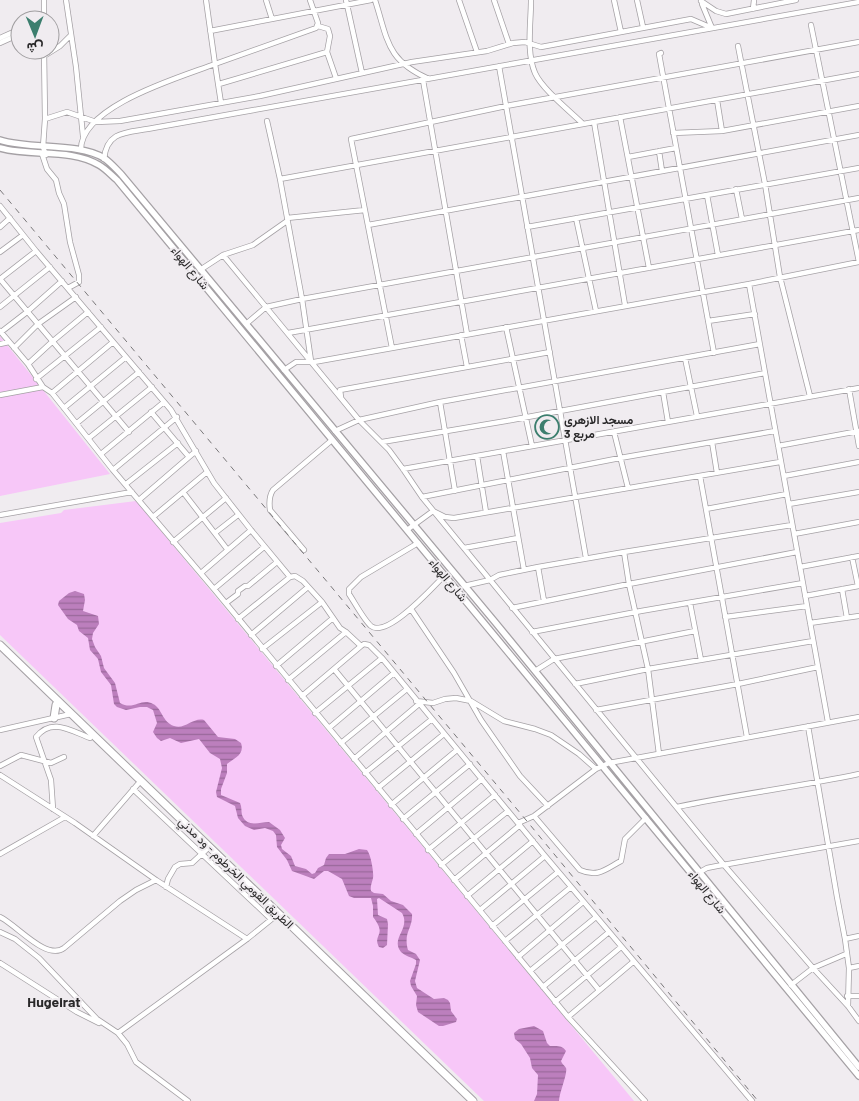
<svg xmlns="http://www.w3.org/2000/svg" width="859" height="1101" viewBox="0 0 859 1101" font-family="Barlow,Vazirmatn,sans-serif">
	<defs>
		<pattern id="water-rules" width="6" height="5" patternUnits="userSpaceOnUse" patternTransform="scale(1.25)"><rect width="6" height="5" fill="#bc7fbd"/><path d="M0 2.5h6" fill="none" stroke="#99689a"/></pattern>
	</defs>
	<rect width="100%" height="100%" fill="#f0ecf0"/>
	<path fill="#f7c7f8" d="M0,336L110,474L0,496Z
		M136,501L634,1101H484L0,635V523L61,513L64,510Z"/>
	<path fill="url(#water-rules)" d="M75,591L84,594L85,600L83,611L98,616L99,624L93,633L92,639L95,647L101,656L104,668L115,683L120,703C134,711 141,697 153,704C162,708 162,722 174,726C185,730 193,717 204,720L218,737L235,739L241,743C245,755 234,758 227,764V773L221,789V795L240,803C242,807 241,811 242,815C247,828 259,822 269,822L280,830L285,838L281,845L282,849L291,856L295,866L306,869L312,874L315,873L318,868L324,865L326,858L329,854H345L359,849L367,850C371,855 374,873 373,878C372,883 370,886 371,891L374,893L383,894L391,901L403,905L412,914C413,929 403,932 408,950L416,954L420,960L415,981L417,988L434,999L444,998L448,1000L450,1003L451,1011L457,1019L456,1022L443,1026H439L418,1012L416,1005L417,996L411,986L410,981L416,964V960C411,957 405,956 401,952C390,938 411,929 402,913L379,898L377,899L378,915L387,919L388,924L387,945L383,948L379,947C372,934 388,936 373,917V906L371,898H354L349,896L342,879L328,871H324L314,879L292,871L287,860L277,847L276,835L273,831L265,828L254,830L245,826L238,818L235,806L217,797L216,792L222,768L220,759L210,753L199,739L181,743L170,738L161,741L157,738L153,732L157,723L153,710L147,707H140L126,710L117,707L114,704L111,685L101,672L98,659L90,650L88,638L79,631L77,625L68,619L58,605L59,601L69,593Z
		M534,1026L543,1031L547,1043L550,1046C557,1046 562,1045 566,1051L561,1061C562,1064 564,1065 566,1068C568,1073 559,1093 559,1101H534L537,1094L538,1075L532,1068L530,1058L521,1044L515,1039L514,1033L519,1029Z"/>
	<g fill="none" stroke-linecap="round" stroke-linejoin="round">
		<g stroke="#a5a1a5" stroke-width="6">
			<path id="minor" d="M44,0V20
				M66,0L76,67L83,136
				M266,0L272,19
				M346,0L362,73
				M375,0C388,40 386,60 429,79
				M459,0L477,52
				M494,0L509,44
				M531,0C531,23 526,52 535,73C542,89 571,112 583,124
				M614,0L621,32
				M637,0L643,27
				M701,1L716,11L726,14L796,0
				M702,4L712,28
				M753,9L754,0
				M811,25L859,262
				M318,26L328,29L330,36L327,52L336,78
				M210,31L371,0
				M0,38L20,29
				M0,43L20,34
				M738,46L765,184L780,277L810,396
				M44,50L45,119L43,147L46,155
				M661,53L659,54L714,353
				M44,56L60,46L71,35
				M499,66L586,558
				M423,80L467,334
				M219,84L327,52
				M717,100L722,131
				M221,103L215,64L316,28L318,23L310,0
				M620,117L649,268
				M45,119L67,112L96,122L120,121L260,96L412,62L487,51L513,43L525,42L541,47L691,19L712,28
				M267,121L280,179L302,299L311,361
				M594,122L625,305
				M673,133L722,131L859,106
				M81,150C80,106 181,77 215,64L206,0
				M659,151L662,171
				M42,154L47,169L56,180L59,193L64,204L70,242L79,275V282L68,288
				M628,157L676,148
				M104,159C107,129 129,133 153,128L859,2
				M280,179L859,74
				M736,189L742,219
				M707,195L718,255
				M0,206L36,251L171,410L214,483L251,530L290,577
				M287,218L365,210
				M576,218L596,311
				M368,225L859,135
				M0,227L10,218
				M527,227L859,168
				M0,252L23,235
				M223,255L359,420L389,450L403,469L422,497L724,865L813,968L848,1006L859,1021
				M200,270L223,255L253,245L287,221
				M0,279L129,432
				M0,279L36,251
				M749,284L828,722
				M0,307L50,267
				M708,321L755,314
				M246,324L266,307L302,299L859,198
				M506,327L532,446
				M0,331L28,364L43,387L52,393L64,408L113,470L214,589L568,1017L645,1101
				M1,332L27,312L62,281
				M288,333L859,230
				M461,335L467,367
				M0,344L9,342
				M14,348L38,324L76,297
				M392,348L351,139L506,106L859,42
				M685,358L697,416
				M28,364L53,341L88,312
				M284,370L296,362H314L749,284L859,262
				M36,379L101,327
				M849,389L859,446
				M663,392L668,422
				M52,393L113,342
				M0,395L43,387
				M341,397L340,390L550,352
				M440,402L455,491
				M64,408L126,357
				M151,412L189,457
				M77,423L139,372
				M335,431L359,420L440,402L760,344
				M614,432L628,488
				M89,438L152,387
				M382,442L506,421L765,373
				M712,442L717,473
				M778,446L859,431
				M503,451L524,570
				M101,454L164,402
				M477,456L486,512
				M403,469L859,388
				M113,470L177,417
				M700,476L747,737
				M784,476L859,462
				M126,484L178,443
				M183,492L227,549
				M422,497L620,458L775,431
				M139,500L196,451
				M789,504L859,492
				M706,509L787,494
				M0,515L132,492
				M153,517L207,472
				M407,530L433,511L445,517L454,518L780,462
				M215,533L238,515
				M794,534L859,522
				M173,542L226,498
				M418,543L361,577L349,589V594C355,603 364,620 371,626C387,639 433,587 444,576
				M464,548L518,538
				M304,550L270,510C269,503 269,496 273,490L332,440
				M624,552L629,584L648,669L659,754
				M852,557L858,586
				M538,567L544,601
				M800,567L859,556
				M201,573L251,530
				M464,586L490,580L499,575L538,567L624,552L792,525
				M214,589L264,547
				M842,589L847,618
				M805,596L859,586
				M226,603L238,594V591L245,586H248L277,562
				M690,603L701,660
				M512,608L629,584L797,552
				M411,609L454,673L481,720L520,776L548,806
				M725,617L807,606
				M238,619L290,577L295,576L303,581L322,602L340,628L346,632L361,646
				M810,623L859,616
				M532,632L641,611L803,583
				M251,635L308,587
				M262,649L322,602
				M276,666L333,618
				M334,669L599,990
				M535,671L554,659L695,631
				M288,680L346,632
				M575,684L648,669L813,641
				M302,696L361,646L364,644L369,645L382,658L545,856L752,1101
				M416,701L433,703L445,699L456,698L471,701L504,721L535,729L551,735L579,754L596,769
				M596,710L738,684L818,667
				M315,713L382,658
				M808,726L837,897L845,939L849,968L848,1006
				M329,728L394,673
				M0,730L71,714
				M341,743L407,689
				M354,759L419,704
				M0,766L21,755L51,763L64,757
				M365,773L432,719
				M0,775L75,823L156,880L247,939
				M378,788L444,734
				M133,789L271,919
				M391,805L457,750
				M677,807C737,794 799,787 859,774
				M53,809L51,780L36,737C52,717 71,731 90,738
				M534,816L580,870C598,878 606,869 621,861L625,839L646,818
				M403,819L470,764
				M518,823L534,816L596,769L609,763L859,717
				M416,834L482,779
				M93,836L138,784
				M428,850L495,795
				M0,854L65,817
				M441,865L508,811
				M700,872L707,868L717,866L859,841
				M454,880L520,825
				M166,887L168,879L175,867L180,864L192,863L206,850
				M467,896L533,841
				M480,910L545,856
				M0,917C17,925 46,961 64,948L120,901L136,890L156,880
				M492,926L558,872
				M0,932L15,939L39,958L97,1019L118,1033L127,1044L136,1062L188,1101
				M845,939L859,936
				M505,941L571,887
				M518,957L583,902
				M0,963L77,1012L99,1023
				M849,968L859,966
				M530,971L596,917
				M791,985L813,968L846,954
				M543,987L609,932
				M847,996H859
				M555,1002L621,947
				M568,1017L633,962
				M118,1033L247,939L278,914"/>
		</g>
		<g stroke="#a5a1a5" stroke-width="8">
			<path id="major" d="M0,140C31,150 78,142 104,158C111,163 116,169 121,174L495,622L859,1067
				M0,148C32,157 70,148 99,165C106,169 111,175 117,180L859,1076"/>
		</g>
		<g stroke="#a5a1a5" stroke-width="9">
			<path id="highway" d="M0,645L473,1101
				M54,718L56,705"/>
		</g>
		<use href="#minor" stroke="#fff" stroke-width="4.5"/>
		<use href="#major" stroke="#fff" stroke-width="5.5"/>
		<use href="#highway" stroke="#fff" stroke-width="7"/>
		<path stroke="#7a787a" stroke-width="1" stroke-dasharray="6 6" stroke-linecap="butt" d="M0,190L526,820L758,1101"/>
	</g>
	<defs>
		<g id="mosque-ring" transform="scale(1.25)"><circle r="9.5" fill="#f0ecf0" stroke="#3c7e6e" stroke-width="1.5"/><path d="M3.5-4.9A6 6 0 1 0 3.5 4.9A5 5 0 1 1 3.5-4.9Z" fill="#3c7e6e"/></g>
	</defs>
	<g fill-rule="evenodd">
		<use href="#mosque-ring" x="547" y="427"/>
	</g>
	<g text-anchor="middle" stroke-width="4" stroke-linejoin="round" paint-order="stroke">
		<g font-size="12" fill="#292829" stroke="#f0ecf0">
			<text transform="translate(190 268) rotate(50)" y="4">شارع الهواء</text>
			<text transform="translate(448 580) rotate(50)" y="4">شارع الهواء</text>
			<text transform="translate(236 873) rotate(44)" y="4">الطريق القومي الخرطوم - ود مدني</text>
			<text transform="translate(707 892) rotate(51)" y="4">شارع الهواء</text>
		</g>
		<g font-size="12" font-weight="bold" fill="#292829" stroke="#f0ecf0" text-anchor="start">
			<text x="564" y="424">مسجد الازهري<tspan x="564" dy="14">مربع 3</tspan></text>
		</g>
		<g font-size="14" font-weight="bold" fill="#292829" stroke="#f0ecf0">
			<text x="54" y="1007">Hugeirat</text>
		</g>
	</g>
	<g transform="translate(35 35) rotate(179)"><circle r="24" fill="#f0ecf0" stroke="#a09ea0"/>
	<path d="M0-4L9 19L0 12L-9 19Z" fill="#3c7e6e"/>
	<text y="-8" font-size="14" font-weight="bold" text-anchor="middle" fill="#292829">ش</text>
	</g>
</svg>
